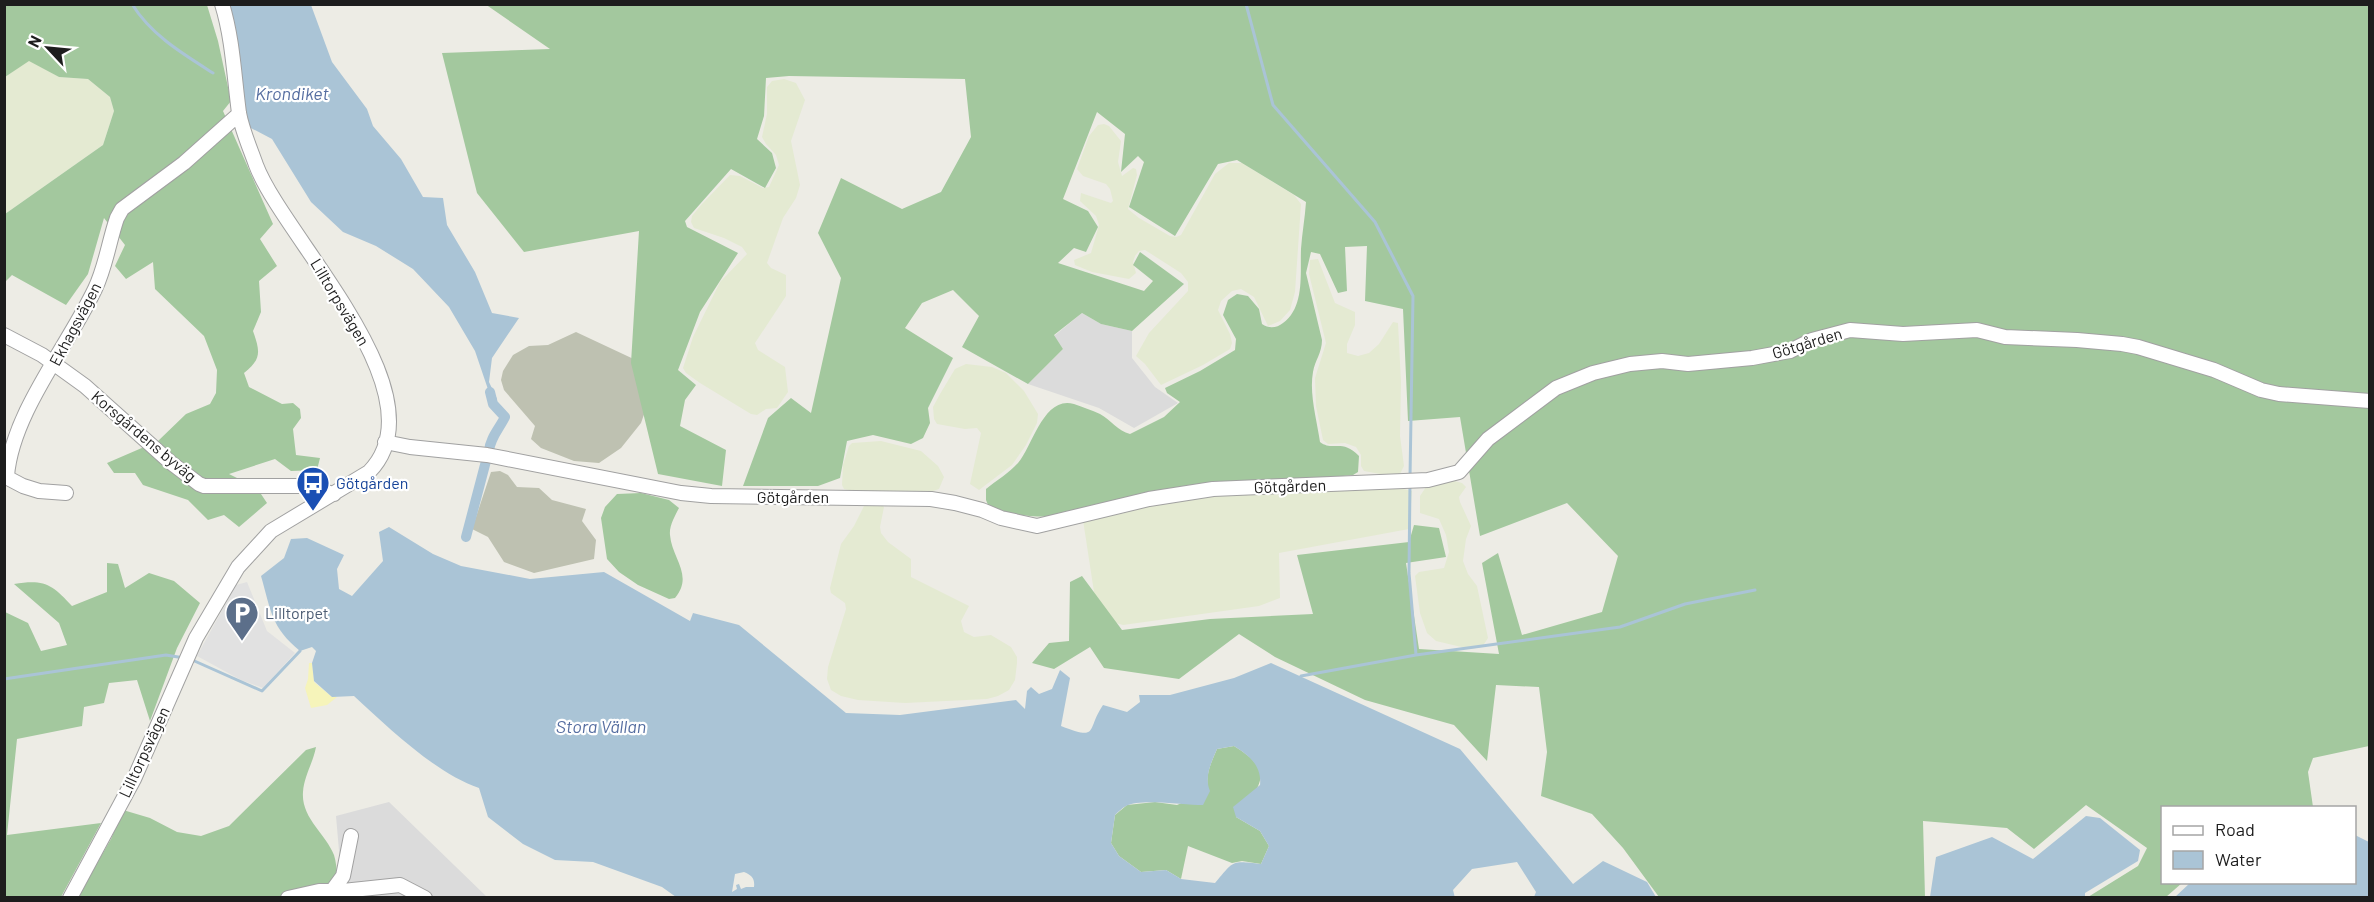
<svg xmlns="http://www.w3.org/2000/svg" width="2374" height="902" viewBox="0 0 2374 902" font-family="Barlow,sans-serif">
	<rect width="100%" height="100%" fill="#edece5"/>
	<path fill="#dbdbdb" d="M1082,313L1101,324L1132,331V358L1155,387L1178,403L1134,428L1099,408L1028,384L1063,349L1054,336Z
		M389,802L487,897H343L336,816Z"/>
	<path fill="#bec1b1" d="M576,332L640,362L649,400L641,423L621,448L599,463L574,461L541,448L531,439L535,426L504,390L501,380L503,371L513,355L529,346L548,345Z
		M500,471L508,475L517,487L539,488L552,500L586,509L582,521L596,540L594,559L534,573L504,562L488,537L472,529L491,472Z"/>
	<path fill="#e4ead2" d="M29,60L59,77L88,79L110,97L114,111L103,145L5,214V77Z
		M784,79L796,83L805,100L791,141L800,185L796,198L783,218L767,263L771,268L786,275V296L755,343L758,350L785,367L788,392L777,408L766,409L757,415L751,414L700,383L686,373L683,368L693,337L720,282L747,254L742,247L724,238L694,228L691,222L692,216L701,205L730,175L740,176L763,188L769,187L779,165L776,155L766,144L762,137L767,114V87L772,81Z
		M1104,124L1109,126L1121,141L1118,162L1122,176L1133,168L1136,169L1137,175L1128,209L1139,218L1170,236L1176,237L1181,235L1215,174L1229,163H1242L1294,195L1301,204L1295,292L1290,310L1280,321L1268,326L1254,297L1241,289L1232,291L1221,301L1218,310L1230,334L1232,343L1230,349L1203,365L1161,385L1145,364L1136,356L1149,333L1188,291V282L1181,273L1145,250L1139,251L1135,256L1133,262L1136,273L1129,279L1092,272L1075,265L1074,260L1091,253L1099,225L1096,216L1080,201L1081,193L1111,203L1113,201L1110,189L1106,184L1083,176L1077,169L1089,136L1098,125Z
		M1318,259L1335,303L1355,312V325L1347,344V353L1358,356L1369,353L1379,344L1393,322L1398,323L1401,382L1400,436L1404,466L1400,474L1391,476L1364,471L1361,466V455L1356,447L1345,443L1328,444L1323,440L1316,406L1315,378L1326,343L1309,274L1310,260Z
		M966,364L992,367L1006,373L1024,391L1038,414L1037,423L1026,445L1012,465L979,490L970,484L981,433L977,428L965,429L937,424L934,419L933,407L940,394L955,369Z
		M881,441L921,451L938,466L944,477L939,489L927,493L905,491L857,492L844,489L842,485L843,465L849,446L852,443Z
		M1451,480L1462,483L1466,487L1459,497L1460,502L1471,526L1466,539L1463,561L1468,574L1477,586L1488,638L1482,647L1470,649L1436,641L1427,633L1420,613L1415,576L1419,572L1444,568L1449,552L1446,535L1439,519L1420,513V496L1426,487Z
		M1399,488L1412,491L1409,529L1279,553L1280,598L1259,606L1123,625L1098,618L1083,520L1145,504L1214,494Z
		M874,502L880,503L884,507L880,527L881,533L888,542L911,559V577L969,606L961,621L964,632L974,637L991,635L1011,647L1017,657V663L1015,680L1009,690L998,696L987,699L905,703L858,700L841,696L831,690L827,679L828,667L846,609L845,603L831,593L830,588L841,544L854,526L864,506Z"/>
	<path fill="#a3c89e" d="M485,4L2369,5V746L2313,758L2308,772L2313,807L2162,808V882L2182,883L2166,897H2088L2138,866L2147,848L2086,805L2034,849L2007,828L1923,821L1925,897H1659L1623,848L1592,814L1541,796L1547,752L1539,687L1496,685L1487,761L1454,725L1365,700L1275,657L1239,634L1179,679L1104,668L1090,647L1054,669L1032,663L1049,643L1069,641L1070,582L1082,576L1122,630L1210,619L1313,614L1297,555L1409,542L1414,525L1439,528L1446,557L1406,563L1419,649L1499,654L1482,563L1498,553L1522,635L1602,612L1618,556L1567,503L1480,536L1460,417L1408,421L1403,309L1365,301L1367,246L1345,247L1347,291L1338,293L1320,254L1311,252L1306,273L1322,340C1322,353 1315,360 1313,372C1309,394 1317,420 1320,442C1333,452 1342,438 1359,456L1358,472L1353,475C1303,481 1253,479 1202,486C1135,496 1054,536 988,505L986,500V489C997,480 1009,473 1018,463C1033,445 1044,395 1074,404C1082,407 1092,410 1100,414C1111,420 1118,431 1130,434L1164,417L1180,402L1167,393L1165,388L1200,371L1235,350L1236,339L1223,315L1228,300L1237,294L1248,296L1259,309L1262,324C1269,329 1277,328 1283,323C1305,307 1300,273 1301,249C1302,233 1305,218 1306,202L1237,160L1218,164L1175,236L1129,207L1144,162L1138,156L1121,172L1125,134L1097,112L1063,199L1088,211L1098,227L1086,252L1074,248L1058,263L1144,291L1153,281L1133,265L1140,252L1184,284L1132,331L1101,324L1082,313L1054,335L1063,349L1028,384L962,347L979,316L953,290L922,303L905,328L953,358L928,408L930,423L923,438L911,444L873,435L847,441L840,478L818,486H743L768,418L791,398L811,413L841,278L818,233L841,178L902,209L941,192L971,137L965,79L789,76L766,78L764,116L757,139L772,153L776,168L765,188L731,169L685,221L687,227L738,253L700,312L678,370L696,385L685,400L680,426L726,450L722,486L658,474L631,363L639,231L524,252L477,193L442,53L550,49Z
		M5,5H207L218,41L231,101L223,111L273,224L260,239L277,266L259,281L261,312L253,331C260,351 262,359 244,373L249,387L282,404L293,403L300,409L301,418L293,429L296,455L320,458L317,470L291,471L275,459L229,474L257,488L267,503L239,527L224,515L208,520L188,500L143,485L135,473H114L107,463L158,441L186,414L210,404L216,393L217,370L204,336L155,289L153,262L126,279L115,266L125,245L104,218L88,274L66,305L12,275L5,282V214L103,145L114,111L110,97L88,79L59,77L29,61L5,77Z
		M641,493L669,500L679,508C675,516 669,526 670,535C672,559 694,575 675,598L669,599L638,585L619,572L607,559L601,518L605,507L617,494Z
		M107,563L118,564L125,588L149,573L174,581L200,603L177,648L150,721L137,680L109,683L104,703L84,707L82,726L17,739L7,835L101,823L61,897H5V612L28,623L41,651L67,645L59,623L14,584C44,579 52,584 72,606L107,592Z
		M1234,746C1277,772 1260,786 1236,817L1260,831L1269,846L1261,864L1242,861L1232,863L1188,846L1181,879L1166,870L1141,872L1119,856L1111,843L1115,815L1127,805L1155,802L1177,805L1209,791C1204,777 1211,763 1217,749Z
		M316,747C313,763 304,776 303,792C301,818 326,834 334,855C338,868 337,884 338,897L77,898L111,839L123,810L150,818L177,832L201,836L229,826L306,750Z"/>
	<path fill="#f6f4ba" d="M309,663H312L314,682L332,697H337L327,705L311,708L305,688L308,679Z"/>
	<path fill="#e1e1e1" d="M247,582L267,631L295,653L263,688L241,680L197,656L236,585Z"/>
	<path fill="#aac4d6" fill-rule="evenodd" d="M225,5H311L332,62L367,109L373,126L401,159L423,197L443,198L447,225L475,272L492,313L519,318L492,358L489,382L497,399L493,404L475,351L449,307L413,269L376,246L343,232L311,202L272,139L249,127L238,83Z
		M389,527L433,554L461,566L530,579L604,572L690,621L693,613L739,625L846,713L900,715L1016,700L1025,709L1027,691L1031,687L1039,694L1052,689L1060,670L1070,678L1061,726C1100,741 1086,730 1103,705L1127,712L1140,702L1139,695H1170L1234,678L1271,663L1460,749L1573,884L1603,861L1647,882L1656,897H1534L1536,892L1517,862L1472,869L1453,890L1455,898L676,897L662,887L593,862L555,860L523,844L488,817L479,788C435,773 389,728 354,696L332,697L314,681L312,663L316,651L312,647L300,651C271,627 271,611 261,576L284,558L291,539L307,538L344,555L337,569L339,589L352,596L383,561L379,532ZM1234,746C1249,755 1262,766 1260,785L1233,807L1236,817L1260,831L1269,846L1261,864C1230,860 1234,861 1215,883L1181,879L1166,870L1141,872L1119,856L1111,843L1115,815C1118,812 1122,808 1126,806C1140,798 1185,805 1203,805L1210,791C1204,777 1211,763 1217,749ZM744,872C752,875 755,879 754,887H746L741,889L739,884L736,885L737,889L732,892L735,874Z
		M2086,816L2100,818L2140,850L2138,861L2085,893V897H1930L1936,857L1992,837L2033,859Z
		M2355,835L2369,842V897H2175L2190,883L2354,882Z"/>
	<g fill="none" stroke-linecap="round" stroke-linejoin="round">
		<path stroke="#aac4d6" stroke-width="3" d="M132,4C151,35 183,54 213,73
			M1246,4L1273,105L1375,222L1413,296L1410,477
			M1410,483L1409,573L1416,655
			M190,659L262,691L300,651
			M1301,676L1416,655L1620,627L1685,604L1755,590
			M4,679L166,655L184,658"/>
		<path stroke="#aac4d6" stroke-width="10" d="M489,451C490,438 499,429 505,417L493,404L490,392
			M466,537L486,461"/>
		<g stroke="#a1a1a1" stroke-width="16">
			<path id="minor" d="M4,335L42,355L85,386L170,462L199,484L204,486H303L334,494
				M385,442L410,447L487,455L681,493L711,496L931,499L955,503L982,510L1001,518L1037,526L1149,499L1213,489L1428,480L1459,472L1488,439L1556,388L1593,373L1630,364L1662,361L1688,364L1752,358L1790,351L1812,340L1850,330L1903,334L1977,330L2005,337L2077,340L2122,344L2138,347L2214,370L2261,390L2279,394L2370,401
				M4,476L23,486L39,491L66,493
				M7,476C12,413 68,346 95,289C106,266 109,241 117,218L122,209L184,163L239,114
				M332,891L343,876L351,836
				M70,898L134,779L196,638L238,567L271,531L369,472C445,395 283,237 256,165C250,148 242,130 239,113C234,76 233,40 222,4
				M288,898L319,891H343L400,885L425,898"/>
		</g>
		<use href="#minor" stroke="#fff" stroke-width="14"/>
	</g>
	<defs>
		<g id="bus-pin" transform="scale(1.725)"><path d="M0 17L-7.5 6A9.5 9.5 0 1 1 7.5 6Z" fill="#1a4fb4" stroke="#fff"/><path d="M-5-6H5V4H4V6H2V4H-2V6H-4V4H-5ZM-3.5-4V0h7V-4ZM-3.5 1.2v1.5H-2V1.2ZM2 1.2v1.5H3.5V1.2Z" fill="#fff"/></g>
		<g id="parking-pin" transform="scale(1.725)"><path d="M0 17L-7.5 6A9.5 9.5 0 1 1 7.5 6Z" fill="#5c6f8a" stroke="#fff"/><path d="M-3.5-5.5H1a3.5 3.5 0 0 1 0 7H-1V5.5H-3.5ZM-1-3.4V-.6H.8a1.4 1.4 0 0 0 0-2.8Z" fill="#fff"/></g>
	</defs>
	<g fill-rule="evenodd">
		<use href="#bus-pin" x="313" y="483"/>
		<use href="#parking-pin" x="242" y="613"/>
	</g>
	<g text-anchor="middle" stroke-width="4.5" stroke-linejoin="round" paint-order="stroke">
		<g font-size="16" fill="#1d1d1d" stroke="#fff">
			<text transform="translate(340 302) rotate(59)" y="6">Lilltorpsvägen</text>
			<text transform="translate(75 324) rotate(-62)" y="6">Ekhagsvägen</text>
			<text transform="translate(1807 343) rotate(-17)" y="6">Götgården</text>
			<text transform="translate(144 436) rotate(40)" y="6">Korsgårdens byväg</text>
			<text transform="translate(1290 486) rotate(-2)" y="6">Götgården</text>
			<text x="793" y="503">Götgården</text>
			<text transform="translate(144 752) rotate(-65)" y="6">Lilltorpsvägen</text>
		</g>
		<g font-size="16" fill="#164399" stroke="#fff" text-anchor="start">
			<text x="336" y="489">Götgården</text>
		</g>
		<g font-size="16" fill="#4e5e75" stroke="#fff" text-anchor="start">
			<text x="265" y="619">Lilltorpet</text>
		</g>
		<g font-size="18" font-style="italic" fill="#566ea1" stroke="#fff">
			<text x="292" y="100">Krondiket</text>
			<text x="601" y="733">Stora Vällan</text>
		</g>
	</g>
	<rect width="2374" height="902" fill="none" stroke="#1d1d1d" stroke-width="12"/>
	<rect x="2161" y="806" width="195" height="78" fill="#ffffff" stroke="#a5a5a5" stroke-width="1.5"/>
	<rect x="2173" y="826" width="30" height="9" fill="#ffffff" stroke="#a5a5a5" stroke-width="1.5"/>
	<text x="2215" y="836" font-size="18" fill="#1d1d1d">Road</text>
	<rect x="2173" y="851" width="30" height="18" fill="#aac4d6" stroke="#a5a5a5" stroke-width="1.5"/>
	<text x="2215" y="866" font-size="18" fill="#1d1d1d">Water</text>
	<g transform="translate(48 48) rotate(296)" stroke="#ffffff" stroke-width="4.5" paint-order="stroke">
	<path d="M0-4.5L10 22L0 15L-10 22Z" fill="#1d1d1d"/>
	<text y="-9" font-size="16" font-weight="bold" text-anchor="middle" fill="#1d1d1d">N</text>
	</g>
</svg>
